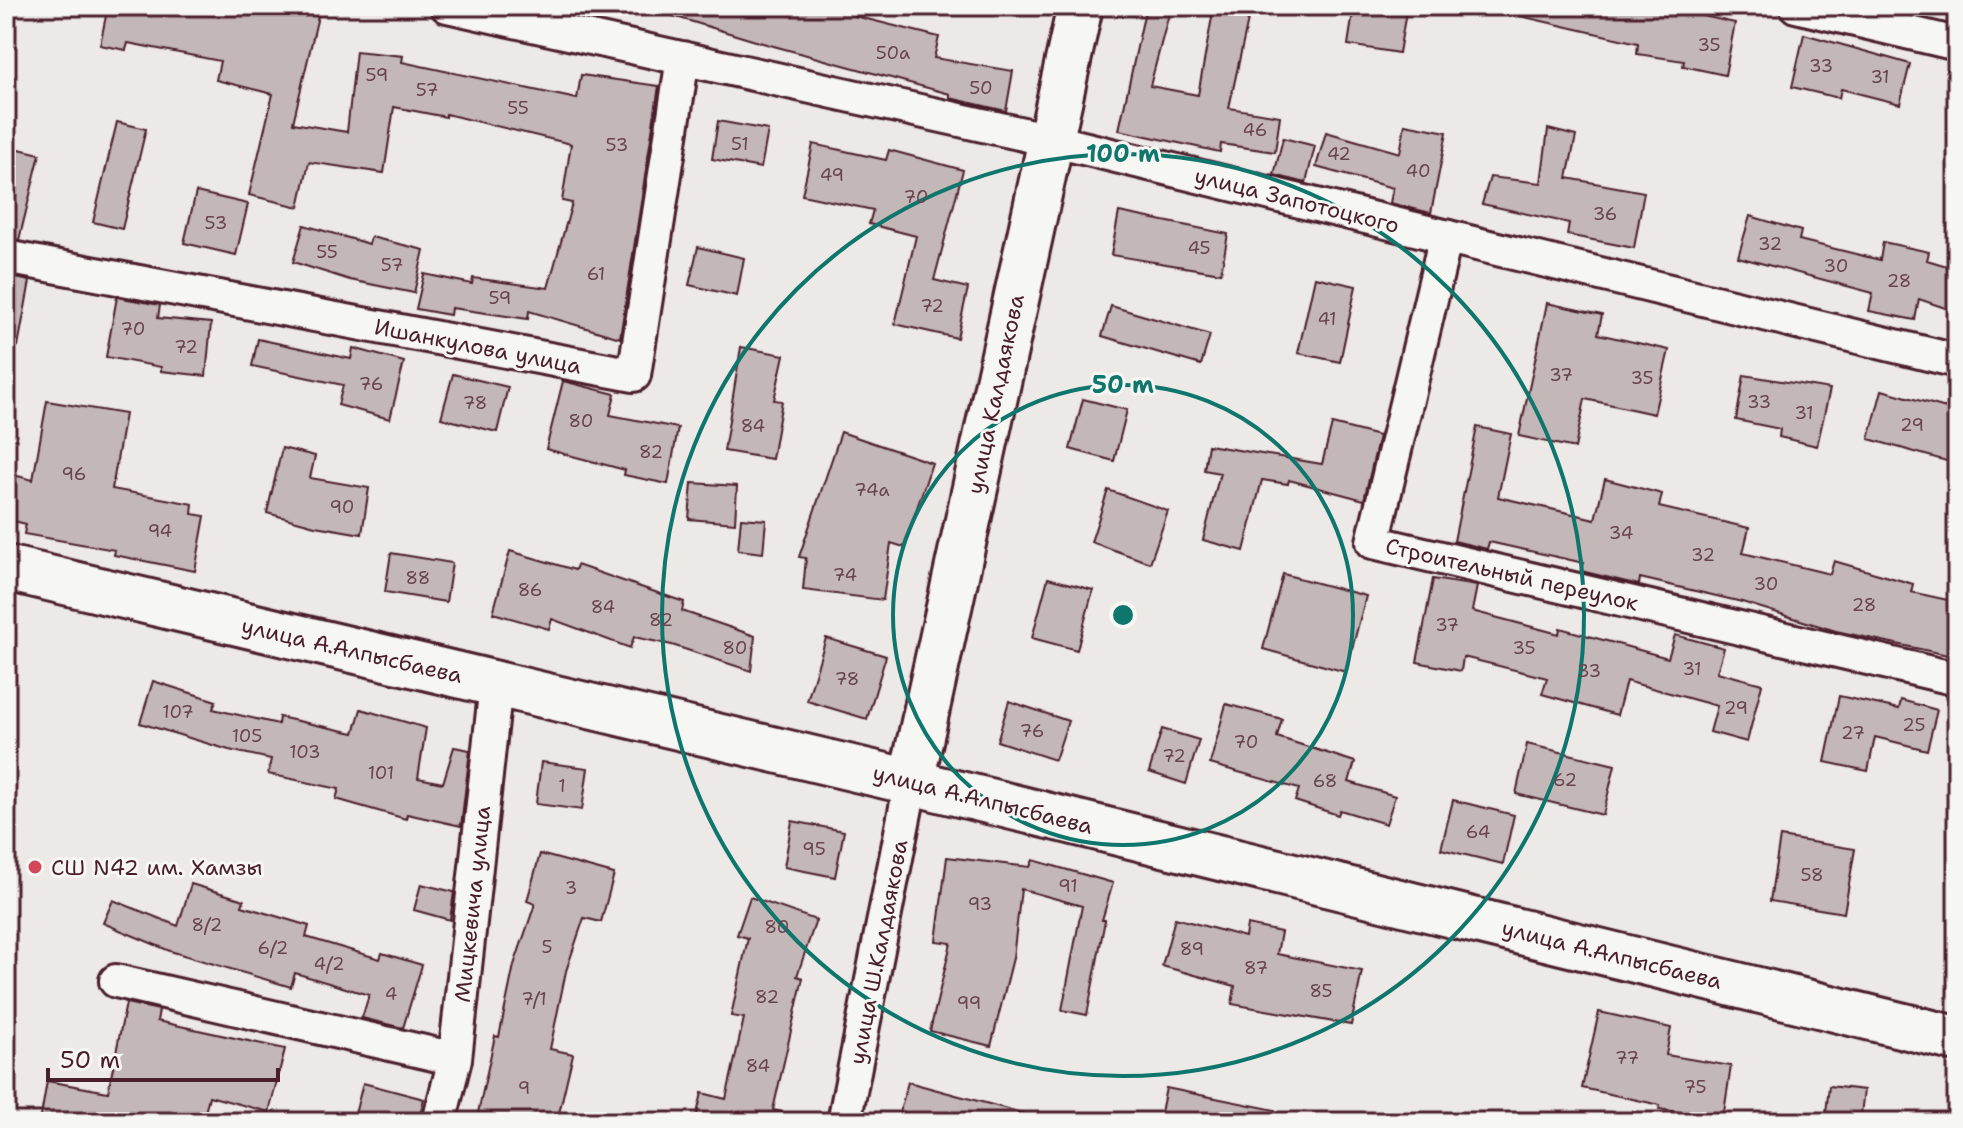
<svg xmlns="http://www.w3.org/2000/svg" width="1963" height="1128" viewBox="0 0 1963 1128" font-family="'Shantell Sans',sans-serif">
	<rect width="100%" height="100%" fill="#ece9e6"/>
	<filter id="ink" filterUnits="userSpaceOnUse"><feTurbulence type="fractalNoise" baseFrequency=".0125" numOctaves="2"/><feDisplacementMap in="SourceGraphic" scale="16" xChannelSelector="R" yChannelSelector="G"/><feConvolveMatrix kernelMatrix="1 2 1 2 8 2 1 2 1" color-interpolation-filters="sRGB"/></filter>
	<g filter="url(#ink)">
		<path fill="#c4b7b7" stroke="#4a1f2b" stroke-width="2" d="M108,6H277L318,16L293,123L347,132L356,51L403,56L402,62L577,99L581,75L659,86L620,338L529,311L528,319L451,308L450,315L416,309L424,274L472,284L473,278L548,288L572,203L562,201L571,144L446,114V117L394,107L384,173L309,162L299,207L249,195L273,94L216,80L220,61L128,43L126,50L100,45Z
			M661,6H858L855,16L939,37L934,58L1013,71L1006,111L950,98V94L759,42L660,12Z
			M1146,6H1171L1150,86L1198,95L1214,6H1251L1229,108L1280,116L1275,152L1221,144L1220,152L1119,130Z
			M1354,6H1407L1399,53L1348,45Z
			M1522,6H1686L1685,12L1735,23L1725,75L1683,66L1684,61L1637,54L1638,43L1520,16Z
			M1804,34L1910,64L1900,104L1841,89L1839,98L1792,87Z
			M718,121L768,130L761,168L712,159Z
			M117,122L146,129L122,229L93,222Z
			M1405,124L1447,132L1431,213L1390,203L1393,188L1316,167L1326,132L1400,153Z
			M1548,129L1576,136L1567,178L1644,192L1634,248L1567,235L1569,223L1482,204L1490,177L1541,183Z
			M1283,138L1315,146L1306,183L1274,175Z
			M813,144L886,160L889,150L963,170L934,280L968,288L957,338L895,324L916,236L869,224L873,210L802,195Z
			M15,148L40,154L19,240L6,238V186Z
			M196,192L248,204L236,255L184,243Z
			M1119,212L1228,234L1221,273L1111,255Z
			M1750,216L1801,231L1799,240L1880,260L1883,242L1929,252L1927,260L1957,269V312L1919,299L1915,320L1869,311L1873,293L1738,257Z
			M304,225L369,244L371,237L424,250L414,293L350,280L293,262Z
			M698,247L744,258L737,296L689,285Z
			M6,276L30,281L18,346L6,344Z
			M1315,277L1356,286L1340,362L1298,353Z
			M117,297L160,305L158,318L211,323L206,376L161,371V367L106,357Z
			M1547,303L1602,315L1598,334L1669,350L1654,414L1585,399L1575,448L1519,436Z
			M1111,306L1210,335L1201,365L1102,336Z
			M258,339L351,359L353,348L404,362L390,419L338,405L343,385L252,366Z
			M741,347L784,355L774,400L782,401L772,459L724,451Z
			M453,374L508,387L497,432L441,418Z
			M1744,375L1830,389L1817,446L1779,437L1780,429L1736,420Z
			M563,381L615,394L610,415L678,428L668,484L624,475L625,470L546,449Z
			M1882,390L1957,411V464L1869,439Z
			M1083,399L1127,410L1114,461L1070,449Z
			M47,401L125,414L112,489L193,504L192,514L205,516L195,571L114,555L115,550L24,534L26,524L6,519V473L33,480Z
			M1332,424L1379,436L1364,500L1289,480L1288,484L1262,480L1244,551L1203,540L1220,473L1204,470L1208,445L1322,464Z
			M1477,427L1511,434L1498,497L1595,519L1605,479L1662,494L1659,507L1749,528L1743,553L1830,574L1834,561L1913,584L1911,592L1957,602V657L1836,631L1742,602L1640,578L1639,585L1581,571L1584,563L1489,542L1487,549L1454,541Z
			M841,432L932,463L904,547L891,543L883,600L803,590L806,558L799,557Z
			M282,448L315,456L310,478L369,488L362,534L315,526L267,513Z
			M692,483L737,486L735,523L689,519Z
			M1108,490L1168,511L1150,563L1091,542Z
			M741,518L766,520L763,553L738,550Z
			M510,551L575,570L577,565L684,602L682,611L755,636L751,671L672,645L634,637L630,648L552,619L549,629L493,613Z
			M391,553L452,563L446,602L385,592Z
			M1283,574L1366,596L1346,672L1263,649Z
			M1048,578L1093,590L1077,650L1032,638Z
			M1433,579L1477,586L1472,611L1559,634L1560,628L1668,658L1675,635L1724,648L1717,672L1762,684L1747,742L1710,732L1717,706L1626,681L1617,715L1542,694L1547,678L1463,657L1461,671L1417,662Z
			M826,638L886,656L867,719L807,701Z
			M153,681L216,701L213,709L278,724L279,717L354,733L361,709L426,728L418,778L443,783L454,747L470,750L461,826L407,814L406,819L336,799L339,789L268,774L271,759L229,750L140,723Z
			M1839,696L1899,709L1901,700L1937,710L1927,750L1875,737L1868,771L1825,762Z
			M1009,701L1068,721L1055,760L997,741Z
			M1226,704L1282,719L1277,737L1355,762L1349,782L1395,796L1386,824L1340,810L1338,815L1295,801L1299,789L1210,764Z
			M1162,729L1199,740L1186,784L1149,772Z
			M1527,744L1615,765L1603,815L1516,794Z
			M541,762L588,768L582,810L536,804Z
			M1453,800L1514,815L1503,864L1441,849Z
			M792,821L844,831L835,877L784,867Z
			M1780,837L1855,849L1844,913L1770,901Z
			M540,854L614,874L601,922L584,918L566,971L550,1049L573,1054L557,1122H476L495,1036L499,1037L514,965L535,904L527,901Z
			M947,857L1030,867L1033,860L1113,883L1102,920H1105L1087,1015L1062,1010L1082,906L1021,889L1013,958L991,1046L930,1031L951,943L936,941Z
			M191,884L244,900L242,906L309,926L306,937L380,959L382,953L422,965L403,1028L362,1018L369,995L295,973L291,987L170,951L103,923L113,900L178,926Z
			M421,884L454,892L450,920L414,910Z
			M750,897L816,920L797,976L803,978L773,1110L782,1112L781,1122H695L702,1093L726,1099L744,1018L731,1016L748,938L737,935Z
			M1175,918L1245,937L1247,925L1281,932L1277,954L1362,971L1351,1025L1232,1004L1235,986L1162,966Z
			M126,1003L159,1010L157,1021L285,1049L269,1112L209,1096L203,1122H40L47,1081L108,1092Z
			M1599,1012L1671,1028L1666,1055L1731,1066L1723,1119L1659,1109L1660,1105L1582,1088Z
			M908,1082L1026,1114L1025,1122H897Z
			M363,1083L424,1099L418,1122H353Z
			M1829,1086L1864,1090L1860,1122H1825Z
			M1166,1088L1275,1110L1274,1122H1159Z"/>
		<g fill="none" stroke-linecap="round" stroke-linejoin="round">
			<g stroke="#4a1f2b" stroke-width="38">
				<path id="street" d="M447,6L1050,140L1957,361
					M1796,6L1957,44
					M1446,236L1373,542L1957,679
					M6,257L634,375L683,58
					M116,981L455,1059
					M439,1122L455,1059L496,684
					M844,1122L911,782"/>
			</g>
			<g stroke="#4a1f2b" stroke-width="50">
				<path id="secondary" d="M6,568L911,782L1957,1039
					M911,782L1080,6"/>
			</g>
			<use href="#street" stroke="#f6f6f2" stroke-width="32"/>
			<use href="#secondary" stroke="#f6f6f2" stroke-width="44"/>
		</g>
	</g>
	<g fill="none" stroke="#0f766e" stroke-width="4">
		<circle cx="1123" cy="615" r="230"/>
		<circle cx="1123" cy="615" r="461"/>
	</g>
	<circle fill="#d1495b" stroke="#f6f6f2" stroke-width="3" cx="35" cy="867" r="8"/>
	<g text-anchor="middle" stroke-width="6" stroke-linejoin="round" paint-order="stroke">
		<g font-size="18" fill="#68454e">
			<text x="1709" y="51">35</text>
			<text x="893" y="59">50а</text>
			<text x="1821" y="72">33</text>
			<text x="377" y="81">59</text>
			<text x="1880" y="83">31</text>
			<text x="981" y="94">50</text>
			<text x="427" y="96">57</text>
			<text x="518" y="114">55</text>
			<text x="1255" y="136">46</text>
			<text x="740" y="150">51</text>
			<text x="617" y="151">53</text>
			<text x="1339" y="160">42</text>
			<text x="1418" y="177">40</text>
			<text x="832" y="181">49</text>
			<text x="916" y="203">70</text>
			<text x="1605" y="220">36</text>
			<text x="216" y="229">53</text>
			<text x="1770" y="250">32</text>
			<text x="1199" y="254">45</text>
			<text x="327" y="258">55</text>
			<text x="392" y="271">57</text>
			<text x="1836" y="272">30</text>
			<text x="596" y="280">61</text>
			<text x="1899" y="287">28</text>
			<text x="500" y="304">59</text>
			<text x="932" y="312">72</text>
			<text x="1327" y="325">41</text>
			<text x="133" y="335">70</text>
			<text x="186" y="353">72</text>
			<text x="1561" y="381">37</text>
			<text x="1642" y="384">35</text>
			<text x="371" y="390">76</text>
			<text x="1759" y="408">33</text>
			<text x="475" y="409">78</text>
			<text x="1804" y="419">31</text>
			<text x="581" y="427">80</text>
			<text x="1912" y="431">29</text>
			<text x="753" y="432">84</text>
			<text x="651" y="458">82</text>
			<text x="74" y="480">96</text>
			<text x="872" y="496">74а</text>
			<text x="342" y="513">90</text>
			<text x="160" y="537">94</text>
			<text x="1621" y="539">34</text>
			<text x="1703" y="561">32</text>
			<text x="845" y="581">74</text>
			<text x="418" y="584">88</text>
			<text x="1766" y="590">30</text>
			<text x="530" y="596">86</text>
			<text x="1864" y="611">28</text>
			<text x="603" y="613">84</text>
			<text x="661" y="626">82</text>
			<text x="1447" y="631">37</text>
			<text x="735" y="654">80</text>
			<text x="1524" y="654">35</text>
			<text x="1692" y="675">31</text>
			<text x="1589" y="677">33</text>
			<text x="847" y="685">78</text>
			<text x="1736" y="714">29</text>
			<text x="178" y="718">107</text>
			<text x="1914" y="731">25</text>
			<text x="1032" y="737">76</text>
			<text x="1853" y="739">27</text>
			<text x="247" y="742">105</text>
			<text x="1246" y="748">70</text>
			<text x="305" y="758">103</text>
			<text x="1174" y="762">72</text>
			<text x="381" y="779">101</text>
			<text x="1565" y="786">62</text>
			<text x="1325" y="787">68</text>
			<text x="562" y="792">1</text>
			<text x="1478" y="838">64</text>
			<text x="814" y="855">95</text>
			<text x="1812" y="881">58</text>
			<text x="1068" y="892">91</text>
			<text x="571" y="894">3</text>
			<text x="980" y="910">93</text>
			<text x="207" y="931">8/2</text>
			<text x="777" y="933">80</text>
			<text x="547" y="953">5</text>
			<text x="273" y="954">6/2</text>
			<text x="1192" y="955">89</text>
			<text x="329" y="970">4/2</text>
			<text x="1256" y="974">87</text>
			<text x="1321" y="997">85</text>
			<text x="391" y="1000">4</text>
			<text x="767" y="1003">82</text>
			<text x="534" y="1005">7/1</text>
			<text x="969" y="1009">99</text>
			<text x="1627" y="1064">77</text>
			<text x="758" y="1072">84</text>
			<text x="1695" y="1093">75</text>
			<text x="524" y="1094">9</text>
		</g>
		<g font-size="22" fill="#4a1f2b" stroke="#f6f6f2">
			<text transform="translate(1297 200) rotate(14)" y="8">улица Запотоцкого</text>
			<text transform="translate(478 346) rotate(11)" y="8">Ишанкулова улица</text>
			<text transform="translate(995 394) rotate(-78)" y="8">улица Калдаякова</text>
			<text transform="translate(1512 574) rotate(13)" y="8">Строительный переулок</text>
			<text transform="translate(352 650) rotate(13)" y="8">улица А.Алпысбаева</text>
			<text transform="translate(983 799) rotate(14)" y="8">улица А.Алпысбаева</text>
			<text transform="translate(472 904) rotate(-84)" y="8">Мицкевича улица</text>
			<text transform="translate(878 952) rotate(-79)" y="8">улица Ш.Калдаякова</text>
			<text transform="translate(1612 954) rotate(14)" y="8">улица А.Алпысбаева</text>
		</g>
		<g font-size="22" fill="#4a1f2b" stroke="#f6f6f2" text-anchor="start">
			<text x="51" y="875">СШ N42 им. Хамзы</text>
		</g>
	</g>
	<circle cx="1123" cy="615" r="12" fill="#0f766e" stroke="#f6f6f2" stroke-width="4"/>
	<g font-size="24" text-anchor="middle" font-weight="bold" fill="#0f766e" stroke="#f6f6f2" stroke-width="6" stroke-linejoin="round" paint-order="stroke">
		<text x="1123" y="162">100 m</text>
		<text x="1123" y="393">50 m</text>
	</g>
	<rect width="1963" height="1128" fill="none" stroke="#f6f6f2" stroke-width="32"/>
	<rect x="16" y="16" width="1931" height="1096" fill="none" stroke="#4a1f2b" stroke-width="3" filter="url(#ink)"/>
	<path d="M48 1068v12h230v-12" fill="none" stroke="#4a1f2b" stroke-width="4"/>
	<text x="60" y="1068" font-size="24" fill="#4a1f2b" stroke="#f6f6f2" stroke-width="6" paint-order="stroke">50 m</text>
</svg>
